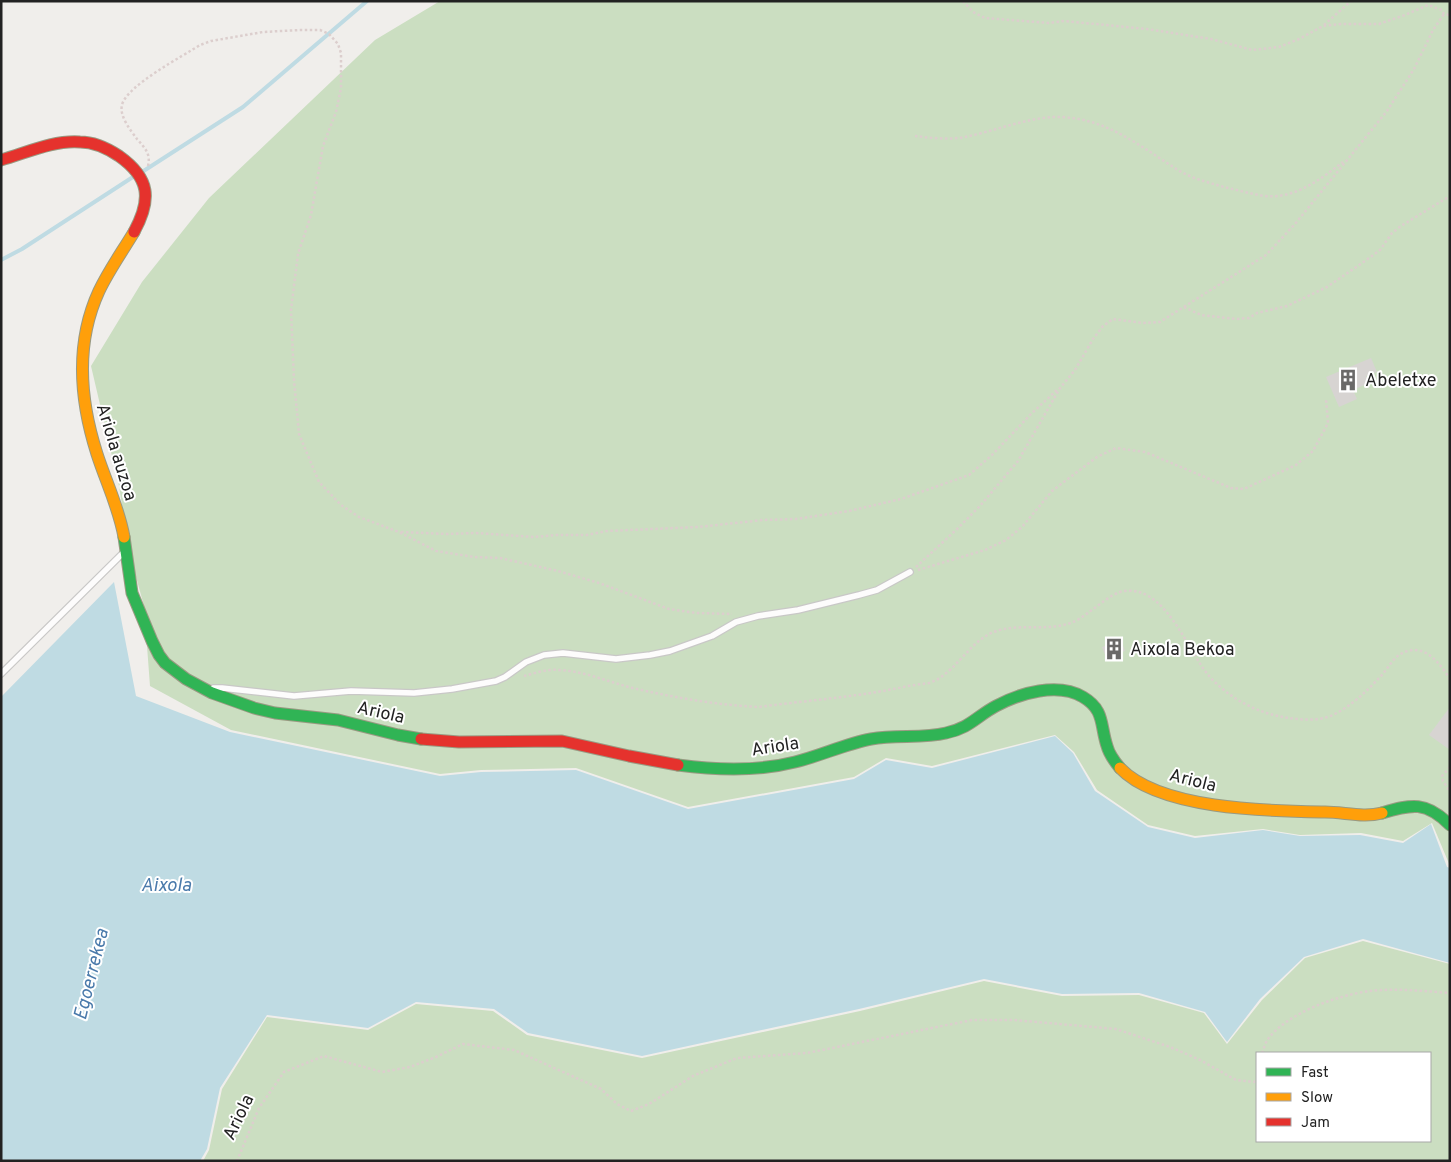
<svg xmlns="http://www.w3.org/2000/svg" width="1451" height="1162" viewBox="0 0 1451 1162" font-family="Overpass,sans-serif">
	<rect width="100%" height="100%" fill="#f0eeeb"/>
	<path fill="#cbdec1" fill-rule="evenodd" d="M440,1H1450V866L1432,823L1403,841L1361,833L1300,835L1263,829L1195,836L1148,825L1097,790L1074,752L1055,735L932,766L886,758L854,777L688,807L576,768L481,770L440,774L231,730L150,686L144,606L130,555L119,486L91,366L142,282L209,198L375,40Z
		M1363,941L1450,964V1161H203L209,1150L222,1089L267,1017L368,1030L416,1004L493,1011L527,1035L642,1058L860,1011L984,981L1062,996L1139,995L1204,1013L1227,1044L1262,1000L1305,958ZM1257,1053H1430V1141H1257Z"/>
	<path fill="#bfdbe3" d="M114,582L136,696L230,732L440,776L481,772L576,770L688,809L854,779L886,760L932,768L1055,736L1073,753L1095,791L1148,827L1195,838L1263,830L1300,836L1360,835L1403,843L1431,824L1447,867L1450,868V963L1363,939L1304,957L1260,999L1227,1042L1205,1012L1139,993L1062,994L984,979L859,1009L642,1056L528,1033L494,1009L416,1002L368,1028L267,1015L220,1088L207,1149L200,1161H1V697Z"/>
	<g fill="none" stroke-linecap="round" stroke-linejoin="round">
		<path stroke="#bfdbe3" stroke-width="4" d="M142,172L243,107L367,1
			M1,260L22,249L136,175"/>
	</g>
	<path fill="#d7d4d2" d="M1371,358L1377,372L1366,376L1369,383L1353,390L1357,399L1339,407L1326,377Z
		M1120,637L1125,651L1106,657L1102,647L1111,644L1110,641Z
		M1450,707V750L1429,735Z"/>
	<g fill="none" stroke-linecap="round" stroke-linejoin="round">
		<g stroke="#c9c8c7" stroke-width="8">
			<path id="lane" d="M1,674L124,552
				M213,688H222L294,696L351,691L414,693L452,689L496,681L505,677L526,662L544,655L563,653L616,659L650,655L670,651L712,636L736,622L758,616L798,610L859,595L877,590L910,572"/>
		</g>
		<g stroke="#999a82" stroke-width="13">
			<path id="fast" d="M124,537L132,593L152,641L159,655L165,663L186,679L212,693L254,708L275,713L338,720L398,735L421,739
				M678,765C716,770 756,772 795,762C820,756 845,744 871,739C896,734 922,739 946,733C970,728 977,716 996,706C1020,693 1058,682 1083,697C1105,710 1100,725 1107,746C1109,754 1115,762 1120,768
				M1382,813C1412,804 1426,801 1450,825"/>
		</g>
		<g stroke="#999a82" stroke-width="13">
			<path id="slow" d="M124,537C119,508 106,482 97,454C80,401 75,343 99,291C109,270 122,252 134,232
				M1120,768C1160,810 1270,811 1325,812C1344,812 1363,818 1382,813"/>
		</g>
		<g stroke="#999a82" stroke-width="13">
			<path id="jam" d="M1,160C26,153 53,140 80,142C94,142 107,148 119,156C150,178 152,199 134,232
				M421,739L459,742L562,741L629,756L678,765"/>
		</g>
		<path stroke="#dccecd" stroke-width="2.5" stroke-dasharray="2.5 2.5" stroke-linecap="butt" d="M963,1L973,12L985,18L1049,23L1064,21L1147,29L1211,39L1252,50L1279,47L1299,39L1323,26L1340,24H1379L1405,15L1428,5L1442,10L1444,14L1450,15
			M1324,25L1351,1
			M915,136C931,138 949,140 965,137C995,131 1031,116 1061,117C1108,119 1141,147 1178,170C1193,179 1207,182 1224,187C1237,190 1251,194 1265,196C1295,199 1321,179 1343,162
			M148,166C151,154 145,148 137,139C131,131 119,116 122,105C126,86 183,56 200,45L211,41L263,32L300,30H320L329,34L338,44L341,53V88L336,112L323,146L311,215L298,254L291,310L294,380L299,434L319,482L341,505L359,517L399,532L436,551L474,557L500,558L558,571L599,583L669,609L696,613L732,614
			M1184,307L1201,315L1236,319L1249,318L1257,313L1287,306L1327,287L1365,261L1380,250L1392,233L1401,226L1450,196
			M401,532L447,534L476,533L534,537L556,535H587L607,531L698,527L763,520L796,519L849,511L901,499L969,475L992,455L1031,414L1058,389
			M916,567L957,529L980,506L1018,461L1060,388L1075,370L1093,339L1103,326L1113,319L1143,323L1160,322L1266,255L1295,224L1387,111L1414,69L1433,30L1444,14
			M918,570L985,550L1006,540L1022,527L1052,491L1097,457L1116,448L1145,452L1231,488L1244,489L1296,465L1313,451L1328,423L1326,399
			M524,676C535,673 547,669 558,670C586,671 610,683 637,689C677,698 717,705 759,707C809,700 859,697 908,686C915,685 922,684 929,683C952,676 967,646 989,634C1015,621 1046,633 1073,622C1088,616 1110,592 1125,591C1167,586 1188,653 1210,677C1230,699 1259,714 1289,718C1303,720 1319,721 1333,715C1351,706 1366,692 1380,677C1387,670 1391,661 1399,655C1422,640 1440,662 1450,680
			M1450,767L1442,776L1443,781L1450,791
			M1262,1053C1264,1049 1265,1043 1268,1039C1287,1013 1338,995 1370,991C1396,988 1423,991 1450,993
			M237,1161L259,1108L284,1072L324,1056L382,1072L410,1067L436,1057L463,1044L514,1050L601,1089L617,1104L631,1111L649,1104L693,1076L737,1058L807,1053L972,1020H1014L1116,1029L1170,1047L1200,1060L1236,1080L1254,1082L1257,1079"/>
		<use href="#lane" stroke="#fdfcfc" stroke-width="5.5"/>
		<use href="#fast" stroke="#30b455" stroke-width="11"/>
		<use href="#slow" stroke="#ff9f0a" stroke-width="11"/>
		<use href="#jam" stroke="#e5322d" stroke-width="11"/>
	</g>
	<defs>
		<g id="building-bare" transform="scale(1.725)"><path d="M-4-6H4V6H1V3H-1V6H-4ZM-2.5-4.3h1.7v1.8h-1.7ZM.8-4.3h1.7v1.8H.8ZM-2.5-1h1.7V.8h-1.7ZM.8-1h1.7V.8H.8Z" fill="#6a6968" stroke="#fff" stroke-width="2.5" paint-order="stroke"/></g>
	</defs>
	<g fill-rule="evenodd">
		<use href="#building-bare" x="1348" y="380"/>
		<use href="#building-bare" x="1114" y="649"/>
	</g>
	<g text-anchor="middle" stroke-width="4" stroke-linejoin="round" paint-order="stroke">
		<g font-size="18" fill="#222" stroke="#fff" text-anchor="start">
			<text x="1365" y="386">Abeletxe</text>
			<text x="1130" y="655">Aixola Bekoa</text>
		</g>
		<g font-size="18" fill="#222" stroke="#fff">
			<text transform="translate(117 452) rotate(73)" y="6">Ariola auzoa</text>
			<text transform="translate(381 712) rotate(13)" y="6">Ariola</text>
			<text transform="translate(775 746) rotate(-9)" y="6">Ariola</text>
			<text transform="translate(1193 780) rotate(14)" y="6">Ariola</text>
			<text transform="translate(238 1117) rotate(-64)" y="6">Ariola</text>
		</g>
		<g font-size="19" font-style="italic" fill="#4a7aab" stroke="#fff">
			<text x="166" y="891">Aixola</text>
			<text transform="translate(90 974) rotate(-76)" y="7">Egoerrekea</text>
		</g>
	</g>
	<rect width="1451" height="1162" fill="none" stroke="#222222" stroke-width="5"/>
	<rect x="1256" y="1052" width="175" height="90" fill="#ffffff" stroke="#a7a7a7"/>
	<rect x="1266" y="1068" width="25" height="8" fill="#30b455" stroke="#a7a7a7"/>
	<text x="1301" y="1077" font-size="15" fill="#222222">Fast</text>
	<rect x="1266" y="1093" width="25" height="8" fill="#ff9f0a" stroke="#a7a7a7"/>
	<text x="1301" y="1102" font-size="15" fill="#222222">Slow</text>
	<rect x="1266" y="1118" width="25" height="8" fill="#e5322d" stroke="#a7a7a7"/>
	<text x="1301" y="1127" font-size="15" fill="#222222">Jam</text>
</svg>
